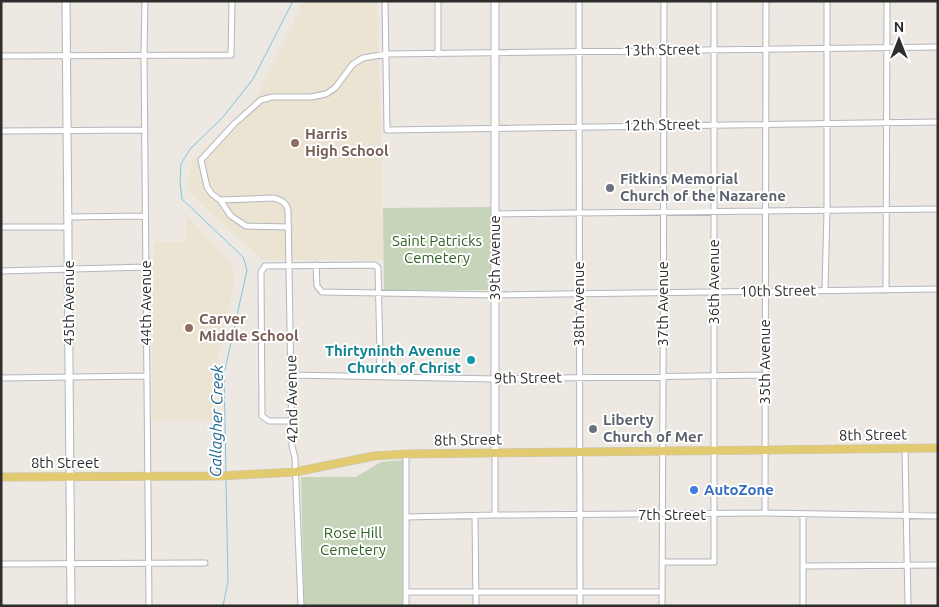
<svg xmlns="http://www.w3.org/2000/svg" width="939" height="607" viewBox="0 0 939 607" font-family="Ubuntu,sans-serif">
	<rect width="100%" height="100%" fill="#ede8e1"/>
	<path fill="#ece4d2" d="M304,1H377L384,260H263L200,203L189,191L188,175L193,159L255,100Z
		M187,216L231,263L235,279L214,377L217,421H152L154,242H185Z"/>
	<path fill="#c6d4ba" d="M491,207V290L384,291L383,208Z
		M403,460L405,606H304L301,477H356L381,462Z"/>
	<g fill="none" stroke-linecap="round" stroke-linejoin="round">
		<path stroke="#80c6e2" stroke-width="1" d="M226,473L224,374L247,270L243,257L182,199L180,183L181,164L190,149L223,117L253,79L293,1
			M223,606L228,581L226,480"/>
		<g stroke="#b4b6bf" stroke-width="7">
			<path id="street" d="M145,1L144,55L149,606
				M385,1L387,130L938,122
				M438,1V54
				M579,1L580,606
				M1,56L231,55L232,1
				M1,131L145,130
				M220,200L231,216L246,226L289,227
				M495,214L938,209
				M69,217L145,216
				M1,227H69
				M316,265L317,286L322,292L495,295L938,289
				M1,271L146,267
				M825,290L827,211V1
				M886,290L887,1
				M291,375L495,379L765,375
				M1,378L146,376
				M291,421H269L262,416L261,272L265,266L375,265L378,268L380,355L379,375
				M905,448L908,606
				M495,453V515
				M765,513L766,1
				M475,516L476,606
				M406,517L495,515L765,513L938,516
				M662,562H714V1
				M1,564L205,563
				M803,566L938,565
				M406,592H662
				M301,606L295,458L292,446L288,210C286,202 281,200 273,198L220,200L212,194L207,187L201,160L234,124L261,100L272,97H311L326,94L335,88L353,64L363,58L386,54L938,47
				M406,606V454
				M662,606C664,404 663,203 664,1
				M803,606V514"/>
		</g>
		<g stroke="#b4b6bf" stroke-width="9">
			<path id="secondary" d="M66,1L71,606
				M495,453V1"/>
		</g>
		<g stroke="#c8c8c8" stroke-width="9">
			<path id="primary" d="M1,477L219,476L295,472L374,456L406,454L938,448"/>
		</g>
		<use href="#street" stroke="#fff" stroke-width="5"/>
		<use href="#secondary" stroke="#fff" stroke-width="7"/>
		<use href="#primary" stroke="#e2ca70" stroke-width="8"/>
	</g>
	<g fill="#8d6e63" stroke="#fff" stroke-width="2">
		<circle cx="295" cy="143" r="5"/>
		<circle cx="189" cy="328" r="5"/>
	</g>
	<g fill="#6b7280" stroke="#fff" stroke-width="2">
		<circle cx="610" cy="188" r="5"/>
		<circle cx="593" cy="429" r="5"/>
	</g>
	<circle fill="#0f9aa8" stroke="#fff" stroke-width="2" cx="471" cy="360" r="5"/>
	<circle fill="#3f7fe0" stroke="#fff" stroke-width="2" cx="694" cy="490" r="5"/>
	<g text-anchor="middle" stroke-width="4" stroke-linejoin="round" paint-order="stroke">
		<g font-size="15" fill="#2d2d2d" stroke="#fff">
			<text transform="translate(662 50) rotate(-1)" y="5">13th Street</text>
			<text transform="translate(662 125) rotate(-1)" y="5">12th Street</text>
			<text transform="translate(495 258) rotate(-90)" y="5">39th Avenue</text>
			<text transform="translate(714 282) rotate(-90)" y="5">36th Avenue</text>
			<text transform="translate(778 291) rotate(-1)" y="5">10th Street</text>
			<text transform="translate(69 303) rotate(-90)" y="5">45th Avenue</text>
			<text transform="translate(146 303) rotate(-90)" y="5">44th Avenue</text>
			<text transform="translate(579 304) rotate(-90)" y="5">38th Avenue</text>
			<text transform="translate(663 304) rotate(-90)" y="5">37th Avenue</text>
			<text transform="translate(765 362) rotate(-90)" y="5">35th Avenue</text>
			<text transform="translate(528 378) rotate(-1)" y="5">9th Street</text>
			<text transform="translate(292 399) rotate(-91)" y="5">42nd Avenue</text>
			<text transform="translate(873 435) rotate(-1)" y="5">8th Street</text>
			<text transform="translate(468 440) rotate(-1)" y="5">8th Street</text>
			<text x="65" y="468">8th Street</text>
			<text x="672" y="520">7th Street</text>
		</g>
		<g font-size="15" font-weight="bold" fill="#785e54" stroke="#fff" text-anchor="start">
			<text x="305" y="139">Harris<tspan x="305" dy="17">High School</tspan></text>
			<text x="199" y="324">Carver<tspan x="199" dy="17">Middle School</tspan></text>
		</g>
		<g font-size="15" font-weight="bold" fill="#5b616d" stroke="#fff" text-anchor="start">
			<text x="620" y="184">Fitkins Memorial<tspan x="620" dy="17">Church of the Nazarene</tspan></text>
			<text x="603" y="425">Liberty<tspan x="603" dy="17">Church of Mer</tspan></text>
		</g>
		<g font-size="15" fill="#2f6323" stroke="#fff">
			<text x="437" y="246">Saint Patricks<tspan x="437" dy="17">Cemetery</tspan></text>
			<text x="353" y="538">Rose Hill<tspan x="353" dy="17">Cemetery</tspan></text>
		</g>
		<g font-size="15" font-weight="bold" fill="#0d838f" stroke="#fff" text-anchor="end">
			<text x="461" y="356">Thirtyninth Avenue<tspan x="461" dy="17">Church of Christ</tspan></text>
		</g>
		<g font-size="15" font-weight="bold" fill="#366cbe" stroke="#fff" text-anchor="start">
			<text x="704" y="495">AutoZone</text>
		</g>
		<g font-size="16" font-style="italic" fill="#1c6691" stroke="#fff">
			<text transform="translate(216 421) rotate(-89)" y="6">Gallagher Creek</text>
		</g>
	</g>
	<rect width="939" height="607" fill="none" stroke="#2d2d2d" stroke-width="5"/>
	<g transform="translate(899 40)" stroke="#ffffff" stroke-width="4" paint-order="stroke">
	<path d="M0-4L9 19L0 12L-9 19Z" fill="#2d2d2d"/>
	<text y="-8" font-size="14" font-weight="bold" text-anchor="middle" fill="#2d2d2d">N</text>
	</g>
</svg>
